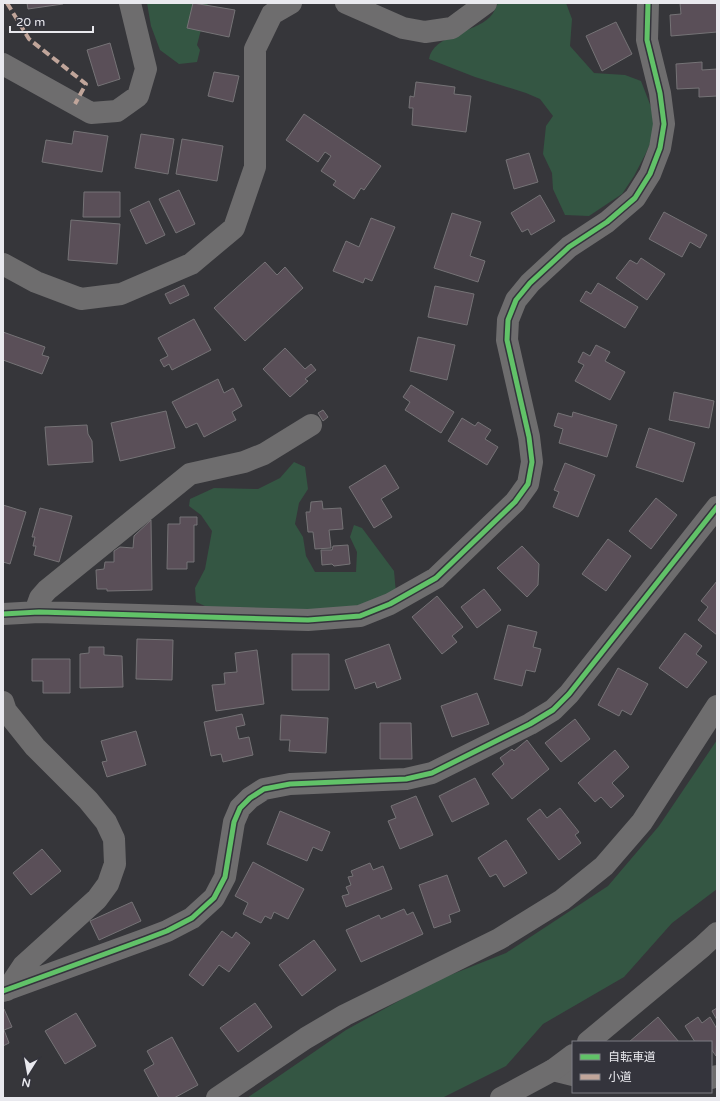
<svg xmlns="http://www.w3.org/2000/svg" width="720" height="1101" viewBox="0 0 720 1101" font-family="'Varela Round','Noto Sans JP',sans-serif">
	<rect width="100%" height="100%" fill="#36363a"/>
	<path fill="#345643" d="M147,3H208L197,45L200,50L197,62L179,64L160,50L151,26Z
		M498,3H566L572,19L570,46L594,73L625,75L641,81L651,107L655,132L646,153L634,176L622,194L589,216L565,215L553,189L552,173L543,154L546,126L553,116L540,99L526,93L475,77L429,59C433,35 474,33 490,17C494,13 496,7 498,3Z
		M294,462L305,467L308,489L299,503L295,524L303,537L306,556L315,572H356L357,552L350,537L354,525L362,528L394,571L396,593L354,608L223,614L196,602L195,588L205,569L212,531L201,515L189,506L190,499L214,488L258,489L280,478Z
		M717,740V889L672,923L624,977L543,1024L506,1066L442,1098H247L346,1030L435,981L506,953L608,886L659,826Z"/>
	<path fill="#5a4f58" stroke="#757376" d="M27,3H62L63,4L28,9Z
		M193,3L235,10L229,37L187,28Z
		M680,3H717V32L671,36L670,15L681,14Z
		M616,22L632,54L602,71L586,36Z
		M110,43L120,79L98,86L87,50Z
		M702,62V70L717,69V96L699,97V88L677,89L676,64Z
		M214,72L239,76L233,102L208,96Z
		M416,82L455,87L454,94L471,96L466,132L412,125L413,108H409L410,96L414,97Z
		M304,114L381,166L364,190L361,188L354,199L333,185L336,181L321,171L331,156L325,152L318,162L286,140Z
		M74,131L108,136L102,172L42,162L46,140L72,144Z
		M141,134L174,139L168,174L135,168Z
		M182,139L223,146L217,181L176,174Z
		M529,153L538,182L514,189L506,160Z
		M179,190L195,224L176,233L159,199Z
		M84,192H120V217H83Z
		M540,195L555,221L531,235L528,229L522,232L511,213Z
		M149,201L165,235L146,244L130,210Z
		M664,212L707,235L700,248L690,242L682,257L649,239Z
		M452,213L481,222L470,256L485,261L478,282L434,268Z
		M371,218L395,227L372,281L365,278L363,283L333,271L346,241L359,247Z
		M71,220L120,224L117,264L68,260Z
		M641,258L665,274L647,300L616,278L630,260L637,264Z
		M265,262L277,275L285,267L303,288L245,341L214,308Z
		M598,283L638,307L625,328L580,301L586,291L591,294Z
		M184,285L189,295L170,304L165,294Z
		M435,286L474,294L467,325L428,317Z
		M194,319L211,350L172,370L169,364L164,367L160,360L168,356L158,338Z
		M3,332L45,347L42,355L49,357L42,374L3,360Z
		M418,337L455,345L447,380L410,371Z
		M596,345L610,352L605,361L625,372L610,400L575,381L584,365L578,362L583,352L590,356Z
		M285,348L305,369L311,364L316,370L305,379L308,381L290,397L263,369Z
		M218,379L224,393L233,388L242,406L232,412L236,420L204,437L197,423L186,428L172,402Z
		M411,385L454,412L441,433L405,410L410,402L403,397Z
		M674,392L714,401L709,428L669,420Z
		M323,410L328,417L323,421L318,413Z
		M166,411L175,448L120,461L111,423Z
		M573,412L617,425L607,457L559,443L563,429L554,426L558,413L572,417Z
		M462,418L475,426L478,422L491,430L485,439L498,447L487,465L448,441Z
		M87,425L88,434L92,441L93,462L48,465L45,427Z
		M649,428L695,443L683,482L636,467Z
		M565,463L595,475L578,517L553,507L559,492L554,490Z
		M385,465L399,488L381,499L392,517L374,528L349,487Z
		M656,498L677,515L651,549L629,531Z
		M322,501L323,509L341,508L343,529L329,530L331,548L315,549L313,532H308L306,512H310L311,502Z
		M3,505L26,512L10,564L3,562Z
		M40,508L72,516L59,562L34,555L36,546H33L35,537H32Z
		M180,517H197V525H194V562H187V569H167L168,524H180Z
		M151,520L152,590L107,591V589H97L96,570L104,569L105,562H114V551L120,547L133,548L134,536Z
		M608,539L631,556L606,591L582,574Z
		M348,545L350,564L334,566L332,564L322,565L321,550H332L333,546Z
		M522,546L539,564L538,585L527,597L497,568Z
		M717,581V635L698,620L708,607L701,601Z
		M484,589L501,610L477,628L461,607Z
		M437,596L463,627L452,636L457,642L442,654L412,617Z
		M508,625L537,632L533,647L541,649L535,672L526,670L522,686L494,679Z
		M685,633L702,646L696,654L707,662L687,688L659,668Z
		M137,639L173,640L172,680L136,679Z
		M389,644L401,679L377,688L375,682L355,689L345,660Z
		M89,647H104V655L122,656L123,687L80,688V654L89,653Z
		M257,650L264,704L216,711L212,685L225,684L224,673L237,672L235,653Z
		M292,654H329V690H292Z
		M32,659H70V693H43V681H32Z
		M618,668L648,684L631,715L622,710L619,716L598,705Z
		M477,693L489,724L452,737L441,706Z
		M242,714L245,725L236,727L239,739L249,737L253,755L223,762L221,754L211,756L204,722Z
		M281,715L328,718L326,753L289,751L290,740H280Z
		M575,719L590,739L561,762L545,743Z
		M380,723H411L412,759H380Z
		M136,731L146,765L107,777L102,762L107,761L101,741Z
		M527,740L549,769L512,799L492,774L504,764L500,758L512,749L514,751Z
		M615,750L629,767L612,783L624,796L611,808L601,797L595,802L578,783Z
		M475,778L489,804L452,822L439,796Z
		M416,796L433,835L400,849L388,821L396,818L391,806Z
		M560,808L579,832L575,835L581,843L559,860L527,819L540,809L547,818Z
		M280,811L330,832L322,851L313,847L307,861L267,844Z
		M506,840L527,873L504,887L496,874L490,877L478,858Z
		M42,849L61,871L31,895L13,873Z
		M253,862L304,889L288,919L274,912L271,919L265,916L261,923L243,914L248,903L235,896Z
		M370,863L373,870L383,866L392,889L346,907L342,896L349,894L346,887L351,885L348,877L353,876L351,871Z
		M447,875L460,911L449,915L451,922L434,928L419,885Z
		M132,902L141,921L99,940L90,921Z
		M404,909L407,915L413,912L423,934L361,962L346,930L379,915L381,919Z
		M222,931L232,938L236,932L250,943L229,972L219,965L203,986L189,975Z
		M314,940L336,970L302,996L279,965Z
		M255,1003L272,1027L238,1052L220,1028Z
		M717,1008V1020L712,1011Z
		M4,1009L12,1027L4,1030L9,1043L3,1046V1010Z
		M76,1013L96,1046L65,1064L45,1031Z
		M658,1017L679,1042H629Z
		M698,1017L702,1023L710,1017L717,1029L716,1056L711,1049V1042H695L685,1026Z
		M172,1037L198,1085L174,1098H159L144,1070L154,1064L147,1051Z"/>
	<g fill="none" stroke-linecap="round" stroke-linejoin="round">
		<path stroke="#6e6d6e" stroke-width="22" d="M346,3L403,28L425,32L452,28L486,3
			M3,64L91,113L117,111L138,96L146,69L130,3
			M3,264L36,282L81,299L121,294L191,264L234,228L255,167V49L272,14L291,3
			M35,612L40,598L47,590L190,474L244,462L264,454L311,425
			M3,614L39,612L308,620L360,616L390,604L436,578L515,502L528,484L532,462L529,437L507,340L508,320L516,300L530,283L569,247L607,222L635,198L650,174L660,148L664,124L660,93L647,40L648,3
			M3,702L6,711L35,747L88,800L106,822L114,839L115,864L108,884L97,899L23,966L7,990
			M3,991L146,939L167,931L192,918L214,898L225,877L234,822L240,808L250,798L264,789L290,784L406,779L432,773L530,724L553,710L569,694L717,507
			M553,1070L573,1075
			M711,1078L717,1076
			M217,1098L306,1038L345,1015L499,939L562,900L604,866L642,822L717,706"/>
		<path stroke="#6e6d6e" stroke-width="22" d="M588,1042L702,947L717,933
			M501,1098L553,1070L573,1055"/>
		<path stroke="#c0a59a" stroke-width="4" stroke-dasharray="8 4" stroke-linecap="butt" d="M7,3L29,39L86,84L75,104"/>
		<g stroke="#34343c" stroke-width="8">
			<path id="cycleway" d="M3,614L39,612L308,620L360,616L390,604L436,578L515,502L528,484L532,462L529,437L507,340L508,320L516,300L530,283L569,247L607,222L635,198L650,174L660,148L664,124L660,93L647,40L648,3
				M3,991L146,939L167,931L192,918L214,898L225,877L234,822L240,808L250,798L264,789L290,784L406,779L432,773L530,724L553,710L569,694L717,507"/>
		</g>
		<use href="#cycleway" stroke="#61c268" stroke-width="5"/>
	</g>
	<rect width="720" height="1101" fill="none" stroke="#e9e9ee" stroke-width="8"/>
	<rect x="572" y="1041" width="140" height="52" fill="#34343c" stroke="#7c7c83"/>
	<rect x="580" y="1054" width="20" height="6" fill="#61c268" stroke="#7c7c83"/>
	<text x="608" y="1061" font-size="12" fill="#e9e9ee">自転車道</text>
	<rect x="580" y="1074" width="20" height="6" fill="#c0a59a" stroke="#7c7c83"/>
	<text x="608" y="1081" font-size="12" fill="#e9e9ee">小道</text>
	<g transform="translate(28 1073) rotate(191)" stroke="#34343c" stroke-width="3" paint-order="stroke">
	<path d="M0-3L7 15L0 10L-7 15Z" fill="#e9e9ee"/>
	<text y="-6" font-size="11" font-weight="bold" text-anchor="middle" fill="#e9e9ee">N</text>
	</g>
	<path d="M10 26v6h83v-6" fill="none" stroke="#e9e9ee" stroke-width="2"/>
	<text x="16" y="26" font-size="12" fill="#e9e9ee" stroke="#34343c" stroke-width="3" paint-order="stroke">20 m</text>
</svg>
